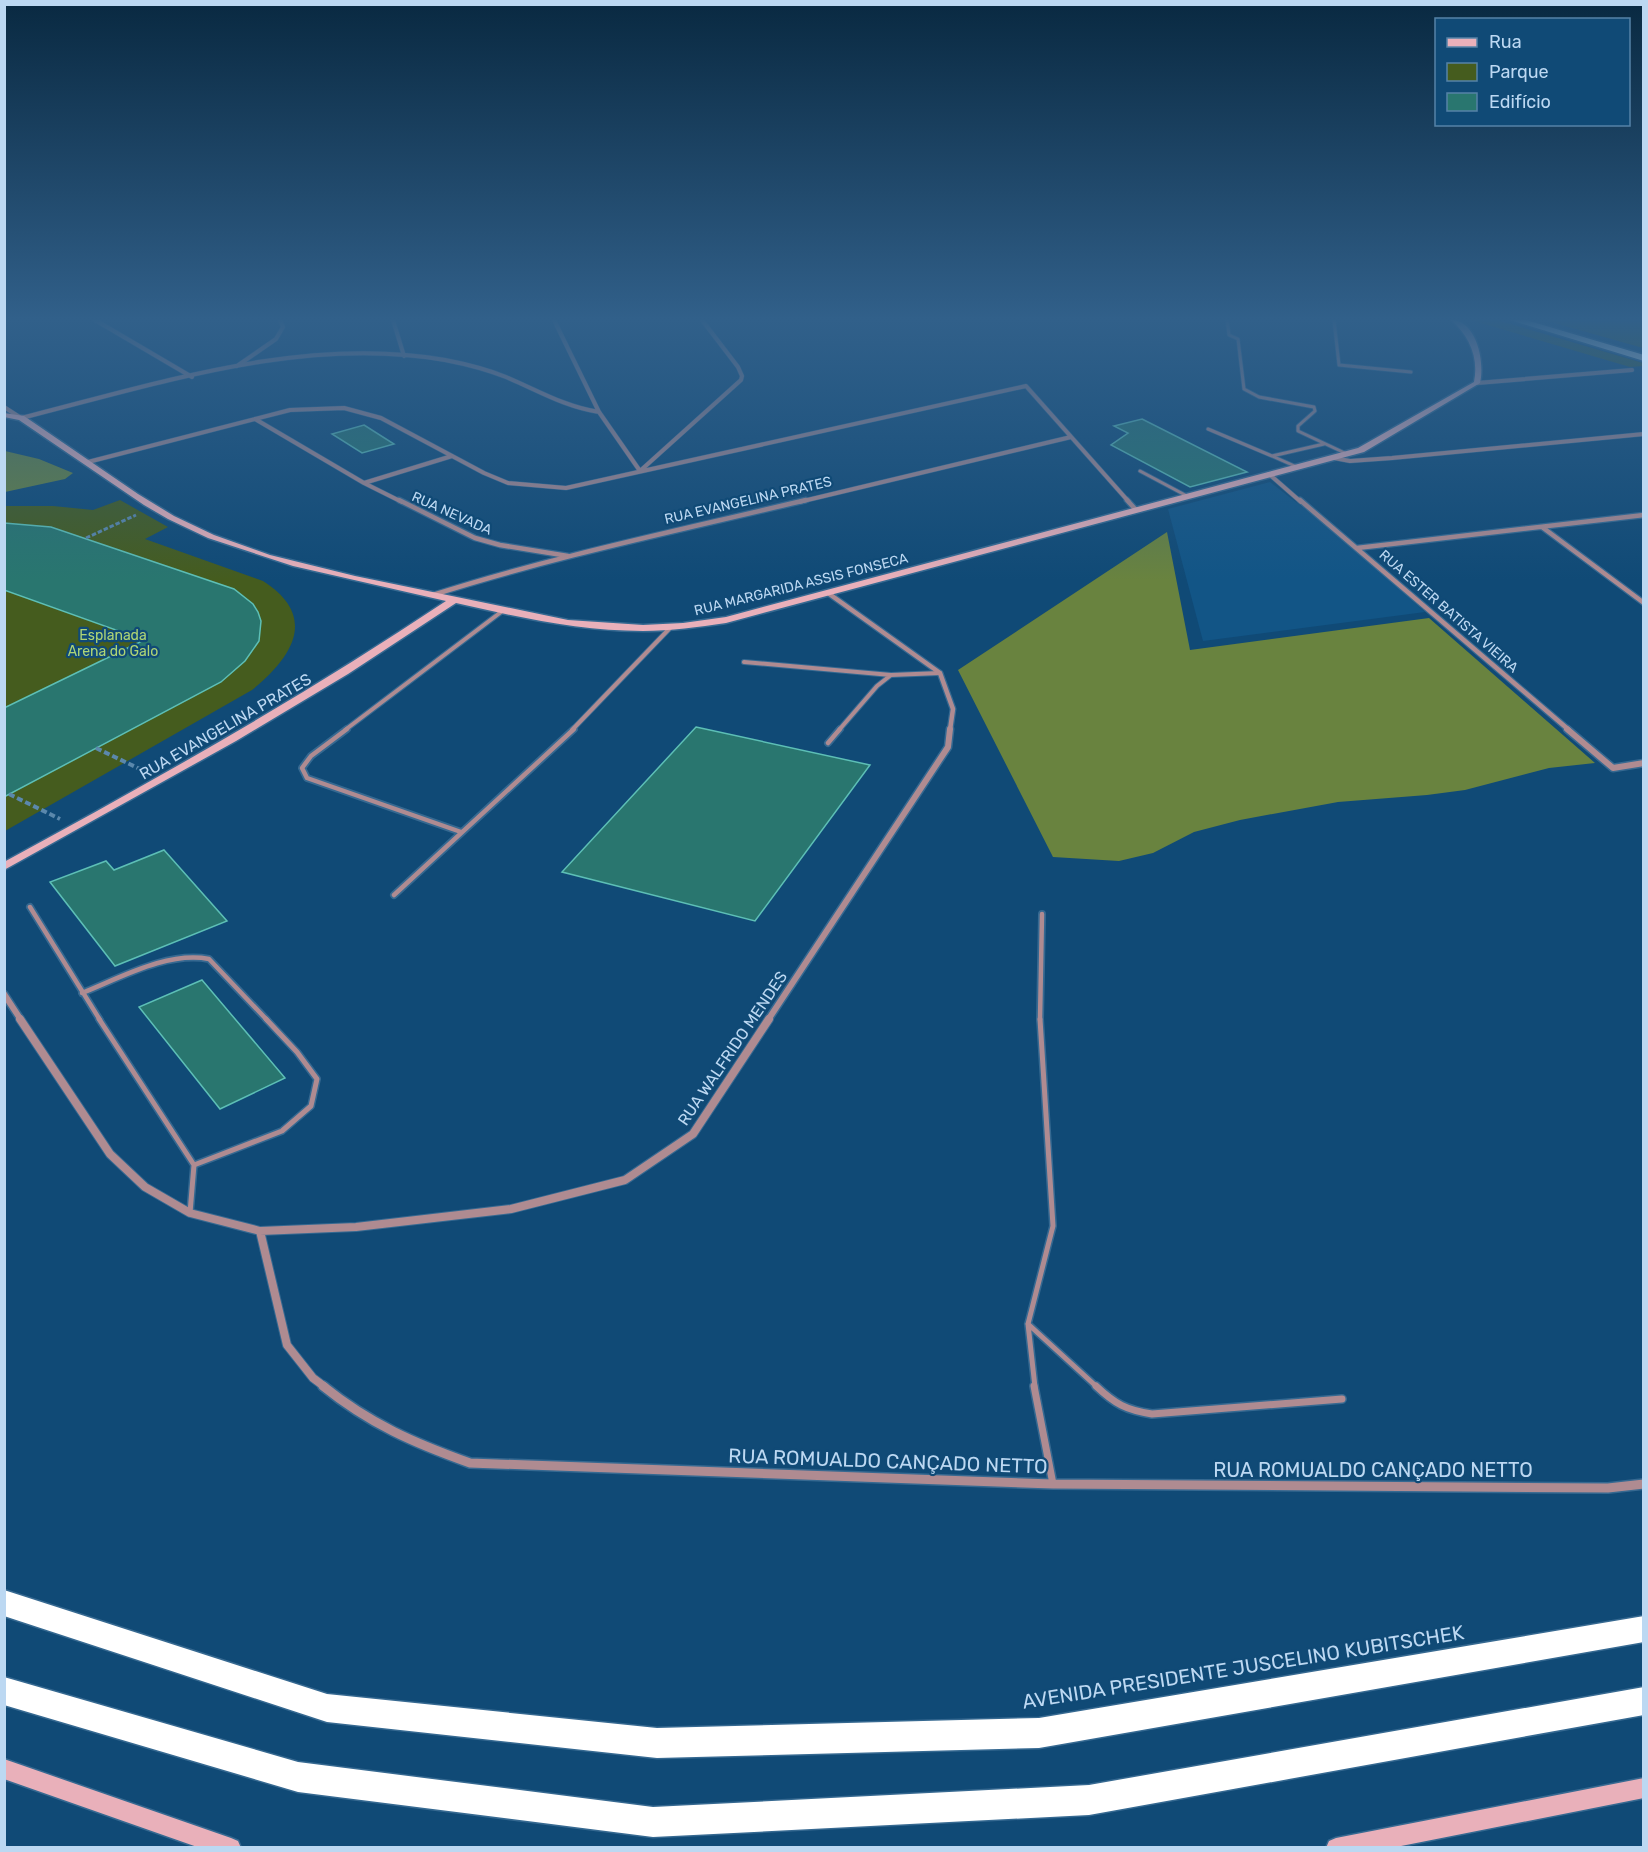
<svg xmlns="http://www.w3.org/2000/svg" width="1648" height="1852" viewBox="0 0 1648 1852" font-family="Rubik,sans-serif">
	<rect width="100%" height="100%" fill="#104a76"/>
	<path fill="#125586" d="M1270,482L1349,543L1425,612L1203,641L1168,509Z"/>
	<path fill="#455c1e" d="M1471,320H1497L1643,363V366L1630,367Z
		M1548,320H1643V348L1558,324Z
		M120,500L168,527L145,539L263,581C318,616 294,656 252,690L5,831V506H53L93,510Z"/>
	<path fill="#69833f" d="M5,451L39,459L73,473L65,479L5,492Z
		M1167,532L1190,650L1429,618L1595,763L1549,768L1465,790L1427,795L1338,802L1240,820L1194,832L1153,853L1119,861L1053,857L958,670Z"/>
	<path fill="#29766f" stroke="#5dbfb6" stroke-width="1.5" d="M1142,419L1247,472L1190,487L1111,445L1128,433L1114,426Z
		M364,425L394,444L362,453L332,434Z
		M4,523L51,527L234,589L253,604L258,612L261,621L259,641L245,661L221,682L4,797V708L144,640L4,590Z
		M696,727L870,765L755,921L562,872Z
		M164,850L227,921L115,966L50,882L106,861L114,870Z
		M202,980L285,1078L220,1109L139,1007Z"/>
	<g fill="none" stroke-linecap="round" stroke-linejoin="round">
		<g stroke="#366991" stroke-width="4.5">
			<path id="lane-far4" d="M1227,320L1229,335L1238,339L1244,389L1259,397L1314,407L1315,411L1298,426V431L1347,454
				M1334,320L1339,365L1411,372
				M1208,429L1272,456L1324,444
				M1272,456L1297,467
				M1140,471L1187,496"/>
		</g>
		<g stroke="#366991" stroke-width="6">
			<path id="lane-far3" d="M744,662L891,675
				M345,730L501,612
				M572,730L670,628
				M839,730L877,686L891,675L940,673"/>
		</g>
		<g stroke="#366991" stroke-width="8">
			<path id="lane-far2" d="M347,729L311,756L302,768L307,778L461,832
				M828,743L840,729
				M394,895L574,729
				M30,907L100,1020
				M82,993C120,978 167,951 209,959L267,1020
				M1040,1020L1042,914"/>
		</g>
		<g stroke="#366991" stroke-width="8">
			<path id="lane-far1" d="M99,1019L194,1165L190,1213
				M194,1165L282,1131L311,1106L317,1079L297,1052L266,1019
				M1028,1324L1097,1387
				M1035,1387L1028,1324L1053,1226L1040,1019"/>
		</g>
		<g stroke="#366991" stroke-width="10">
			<path id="lane" d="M1034,1386L1053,1484
				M1096,1386C1115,1404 1126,1410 1152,1414L1342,1399"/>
		</g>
		<g stroke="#366991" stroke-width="5">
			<path id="street-far4" d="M95,320L192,377
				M393,320L404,356
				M554,320L599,412
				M237,366L276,339L283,327L280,320
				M1477,383L1632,370
				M4,407L21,418C157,384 303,335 445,360C466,364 486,369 506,377C537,390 565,407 599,412L640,471L741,380L742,376L738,367L702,320
				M255,419L364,483L402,502
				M1334,458L1350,461L1392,458L1644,434
				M88,462L290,410L344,408L381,418L484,473L508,483L566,488L1026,386L1129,502
				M1269,474L1301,502
				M364,483L452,456
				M799,502L1071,437"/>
		</g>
		<g stroke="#366991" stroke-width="7">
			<path id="street-far3" d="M399,500L475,538L500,545L568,556
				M1127,500L1136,510
				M1300,500L1569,730
				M1542,527L1644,603
				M1357,548L1644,515
				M828,593L940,673L953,709L950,730
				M433,595C555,556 681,530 806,500"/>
		</g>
		<g stroke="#366991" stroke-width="9">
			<path id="street-far2" d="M1567,729L1613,768L1644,763
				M4,994L21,1020
				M768,1020L948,747L950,729"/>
		</g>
		<g stroke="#366991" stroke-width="10">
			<path id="street-far1" d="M20,1019L110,1154L145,1187L190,1213L260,1231L356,1227L511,1209L625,1180L693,1134L769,1019
				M260,1231L287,1345L313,1378L325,1387"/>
		</g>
		<g stroke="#366991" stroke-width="12">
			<path id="street" d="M323,1386C370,1424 414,1443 470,1463L1053,1484L1608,1488L1644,1484"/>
		</g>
		<g stroke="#366991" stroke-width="3">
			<path id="secondary" d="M1451,320C1477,320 1485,363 1480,383L1364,452L726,623C698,627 671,631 643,631C579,631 517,617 456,603L348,674L236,741L4,870V862C155,780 304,696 446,601L293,566L208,538L168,519L144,505L19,420L4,417V413L24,416L138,494L174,516L214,535L270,555L355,576L568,620L643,625L683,623L726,617L1358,448L1474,382C1479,357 1469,336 1451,320Z
				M4,1759L231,1838L238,1841L241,1848H200L4,1779Z
				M1644,1778V1798L1391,1848H1326L1329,1841L1336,1838Z"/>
		</g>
		<g stroke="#366991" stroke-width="3">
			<path id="highway" d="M1510,320H1526L1644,355V361Z
				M4,1590L327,1694L657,1728L1039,1718L1644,1616V1642L1039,1748L657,1758L327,1722L4,1616Z
				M4,1677L298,1762L653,1807L1089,1785L1644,1687V1715L1089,1815L653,1837L298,1792L4,1705Z"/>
		</g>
		<path stroke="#5b88ac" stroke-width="3" stroke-dasharray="4.5 2" stroke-linecap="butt" d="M86,538L136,515"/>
		<path stroke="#5b88ac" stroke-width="4" stroke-dasharray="6 3" stroke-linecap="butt" d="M96,748L144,771
			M9,794L60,819"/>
		<use href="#lane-far4" stroke="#af8b91" stroke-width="3"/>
		<use href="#lane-far3" stroke="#af8b91" stroke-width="4"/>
		<use href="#lane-far2" stroke="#af8b91" stroke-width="4.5"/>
		<use href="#lane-far1" stroke="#af8b91" stroke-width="5"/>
		<use href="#lane" stroke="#af8b91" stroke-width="7"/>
		<use href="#street-far4" stroke="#af8b91" stroke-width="4"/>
		<use href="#street-far3" stroke="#af8b91" stroke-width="4.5"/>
		<use href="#street-far2" stroke="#af8b91" stroke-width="6"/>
		<use href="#street-far1" stroke="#af8b91" stroke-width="8"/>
		<use href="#street" stroke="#af8b91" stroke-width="9"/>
		<use href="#secondary" fill="#e9b0ba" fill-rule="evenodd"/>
		<use href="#highway" fill="#fff" fill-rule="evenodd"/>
	</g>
	<linearGradient id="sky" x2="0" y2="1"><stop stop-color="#092941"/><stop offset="0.55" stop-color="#31608a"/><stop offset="1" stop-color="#31608a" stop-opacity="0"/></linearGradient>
	<rect width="1648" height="580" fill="url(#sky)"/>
	<g text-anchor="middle" stroke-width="4.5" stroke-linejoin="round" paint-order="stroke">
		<g font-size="14" fill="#bcd8f2" stroke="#104a76">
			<text transform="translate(748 500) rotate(-13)" y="5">RUA EVANGELINA PRATES</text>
			<text transform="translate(452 513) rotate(24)" y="5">RUA NEVADA</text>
			<text transform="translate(801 584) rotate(-14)" y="5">RUA MARGARIDA ASSIS FONSECA</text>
			<text transform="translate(1449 611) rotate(41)" y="5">RUA ESTER BATISTA VIEIRA</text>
		</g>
		<g font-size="14" fill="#aed475" stroke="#104a76">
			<text x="113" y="640">Esplanada<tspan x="113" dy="16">Arena do Galo</tspan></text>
		</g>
		<g font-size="16" fill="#bcd8f2" stroke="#104a76">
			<text transform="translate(225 726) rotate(-30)" y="6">RUA EVANGELINA PRATES</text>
			<text transform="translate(732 1048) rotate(-56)" y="6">RUA WALFRIDO MENDES</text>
		</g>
		<g font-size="20" fill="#bcd8f2" stroke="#104a76">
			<text transform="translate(888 1461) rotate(2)" y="7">RUA ROMUALDO CANÇADO NETTO</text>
			<text x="1373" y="1477">RUA ROMUALDO CANÇADO NETTO</text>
			<text transform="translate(1243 1667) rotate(-9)" y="7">AVENIDA PRESIDENTE JUSCELINO KUBITSCHEK</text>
		</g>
	</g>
	<rect width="1648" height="1852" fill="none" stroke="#bcd8f2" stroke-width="12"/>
	<rect x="1435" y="18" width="195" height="108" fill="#104a76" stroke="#5583a8" stroke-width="1.5"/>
	<rect x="1447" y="38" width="30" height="9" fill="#e9b0ba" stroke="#5583a8" stroke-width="1.5"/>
	<text x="1489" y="48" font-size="18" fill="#bcd8f2">Rua</text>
	<rect x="1447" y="63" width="30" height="18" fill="#455c1e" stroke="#5583a8" stroke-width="1.5"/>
	<text x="1489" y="78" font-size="18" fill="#bcd8f2">Parque</text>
	<rect x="1447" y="93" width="30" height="18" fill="#29766f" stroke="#5583a8" stroke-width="1.5"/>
	<text x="1489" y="108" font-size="18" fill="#bcd8f2">Edifício</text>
</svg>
